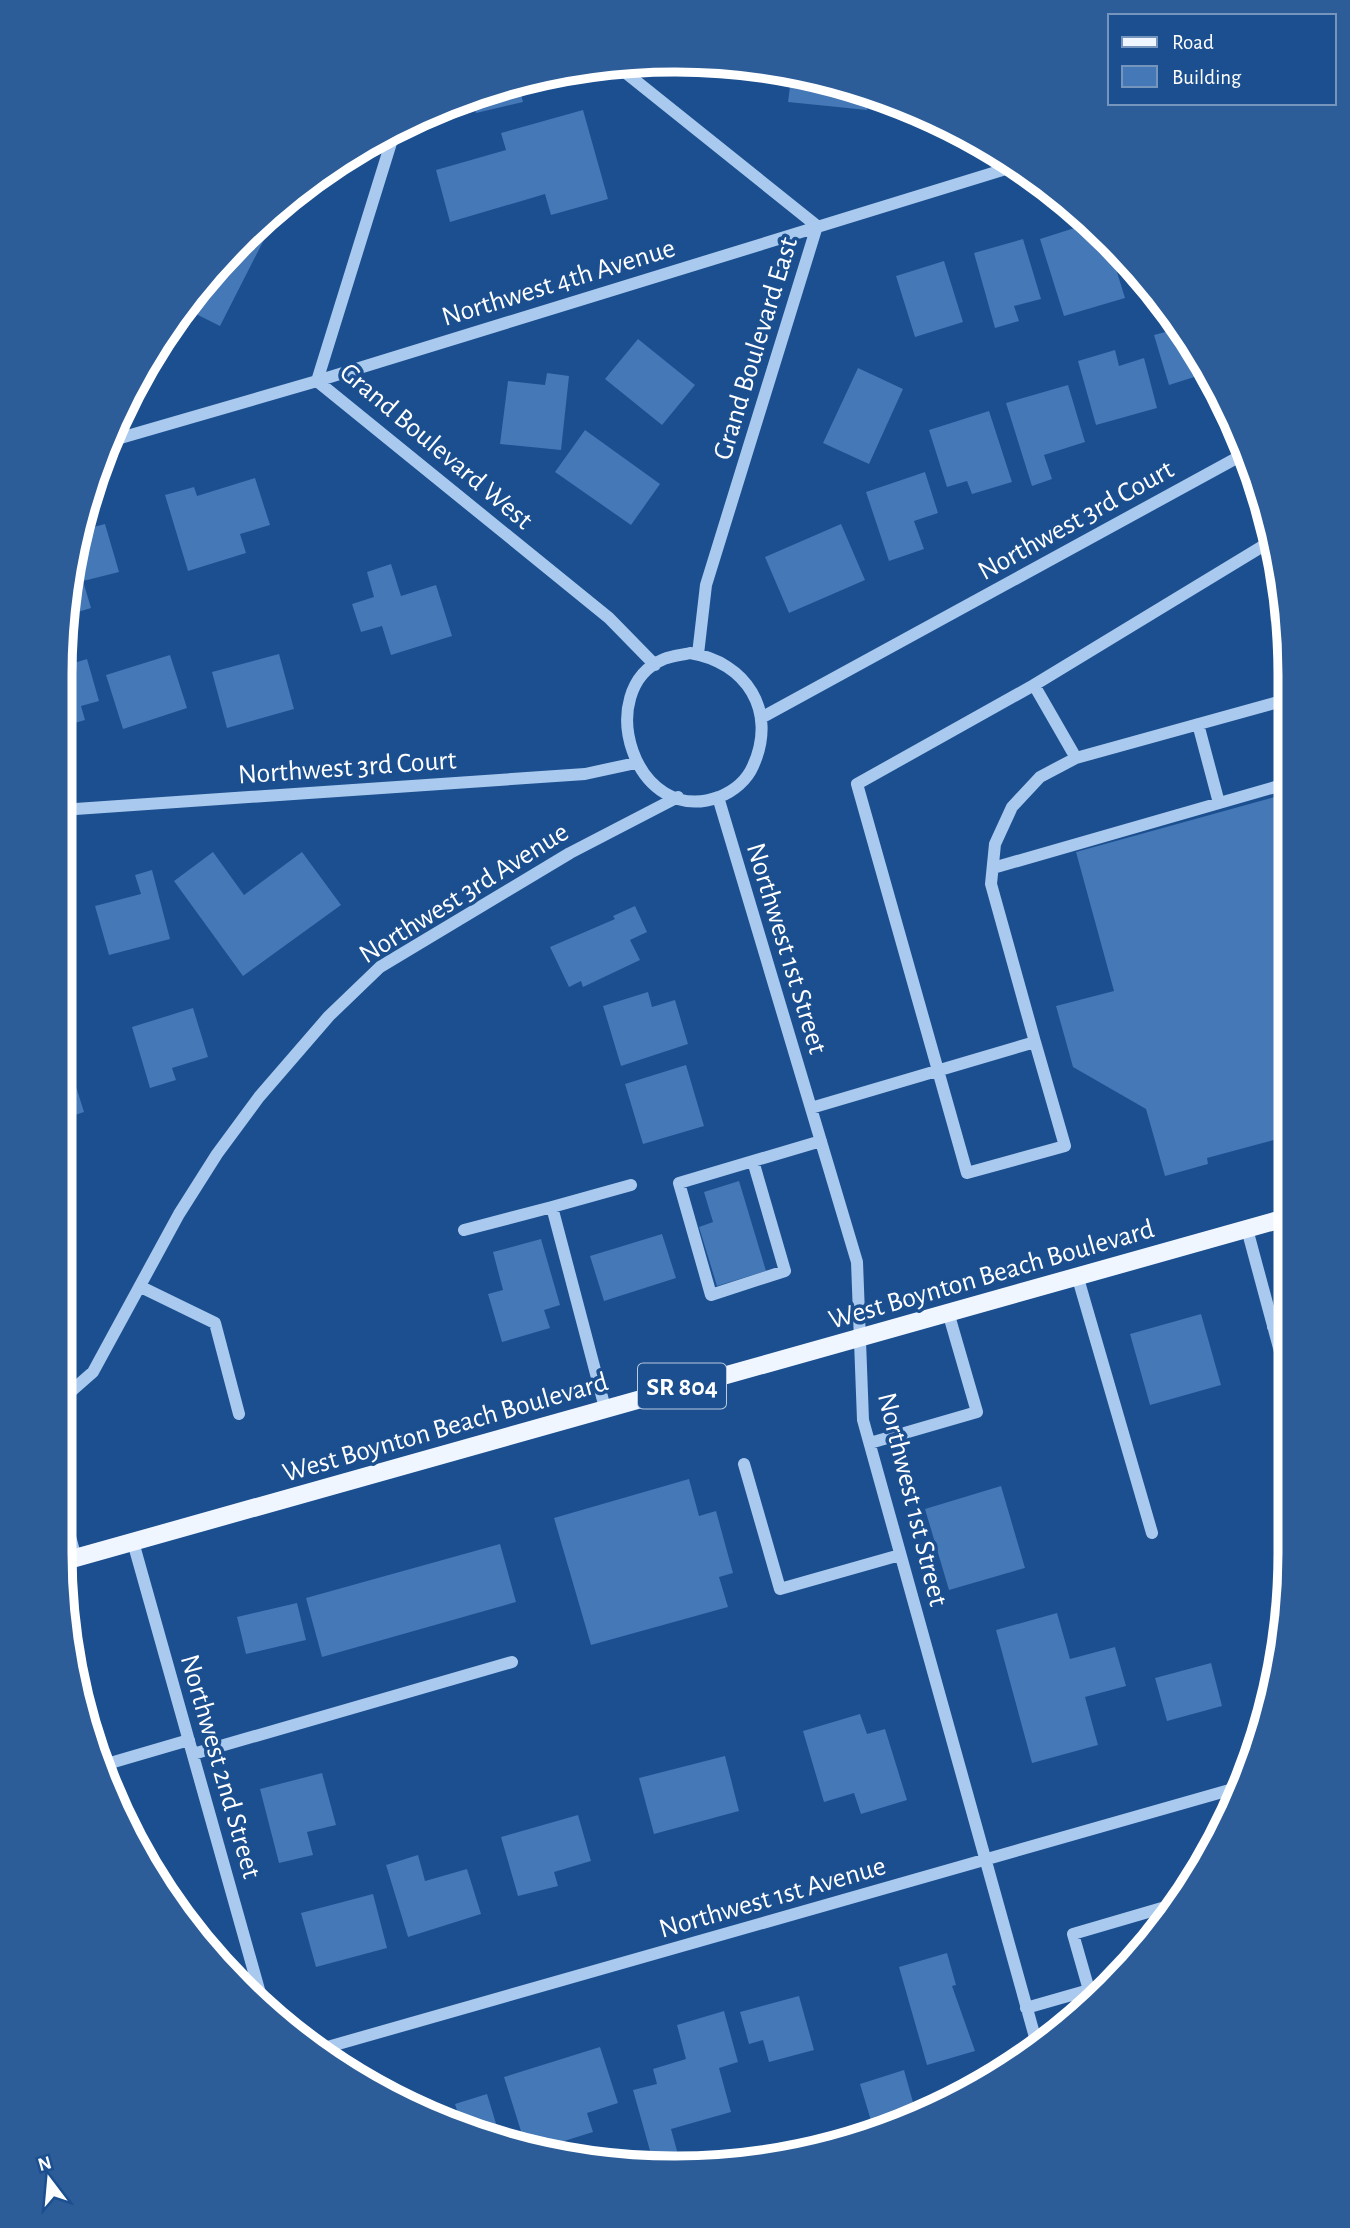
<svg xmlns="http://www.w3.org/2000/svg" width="1350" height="2228" viewBox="0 0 1350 2228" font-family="'Alegreya Sans',sans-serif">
	<rect width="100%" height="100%" fill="#1b4f8f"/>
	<path fill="#4478b7" d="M792,71L869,94L867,110L788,102Z
		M518,83L523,102L476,113L471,97Z
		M583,110L608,199L551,215L545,194L450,222L436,170L506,150L501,133Z
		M265,219L273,222L220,326L184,308L240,239Z
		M1087,224L1108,243L1125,298L1064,316L1040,239Z
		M1023,239L1041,299L1014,306L1019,321L995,328L974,253Z
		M944,261L963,322L915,337L896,276Z
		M1180,328L1210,372L1169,385L1154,335Z
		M638,339L695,385L662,425L605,379Z
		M1115,350L1119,366L1144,358L1157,408L1096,425L1078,361Z
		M858,368L903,389L869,464L823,443Z
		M547,373L569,376L561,450L500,444L508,381L545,385Z
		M1068,385L1085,442L1044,455L1052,479L1032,486L1006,403Z
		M989,411L1012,482L972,494L967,481L947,487L929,430Z
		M585,430L660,484L631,525L555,472Z
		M925,472L938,513L914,521L924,549L889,561L866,492Z
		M255,478L270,525L240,534L246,553L188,571L165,495L194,487L197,496Z
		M105,524L119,572L83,581L91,608L65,616L82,530Z
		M841,524L865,580L789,613L765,557Z
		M391,564L401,596L436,585L452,636L391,655L382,626L361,632L352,604L374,597L367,572Z
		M279,654L294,709L227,728L212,672Z
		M170,655L187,708L123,729L106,675Z
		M87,659L99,701L81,706L85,720L61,727V667Z
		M1289,793V1136L1207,1158L1208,1164L1165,1176L1146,1109L1073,1067L1056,1006L1114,991L1076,852Z
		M213,852L244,895L302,852L341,905L243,976L174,881Z
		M152,870L170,939L109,955L95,906L141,894L135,875Z
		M635,906L647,932L630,940L640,960L583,987L581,981L569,987L550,947L615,919L613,916Z
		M648,992L652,1007L675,1000L688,1044L621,1066L603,1006Z
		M193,1008L208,1057L172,1068L176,1080L150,1088L132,1027Z
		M60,1036L84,1112L60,1120Z
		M686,1065L704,1126L643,1144L625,1084Z
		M739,1181L766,1271L717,1286L699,1227L713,1222L704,1192Z
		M662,1234L676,1278L604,1301L590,1256Z
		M541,1239L560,1305L544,1310L550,1328L502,1342L488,1294L503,1290L493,1252Z
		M1201,1314L1221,1385L1150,1405L1130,1334Z
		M689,1479L699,1516L716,1511L733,1573L719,1577L728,1607L591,1645L554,1518Z
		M1001,1486L1025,1568L949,1590L925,1509Z
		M500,1544L516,1602L322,1657L306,1598Z
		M297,1603L306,1640L246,1654L237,1617Z
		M1057,1613L1070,1659L1115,1647L1126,1686L1085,1697L1098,1745L1032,1763L996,1630Z
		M1211,1663L1222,1706L1167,1721L1155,1678Z
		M860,1714L867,1734L885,1729L907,1800L861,1814L854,1793L824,1802L803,1731Z
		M725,1756L739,1811L654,1834L639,1778Z
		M322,1773L336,1825L307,1832L313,1855L279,1863L260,1789Z
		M578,1815L591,1861L554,1872L558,1886L518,1896L501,1837Z
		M418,1855L425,1881L467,1869L481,1914L408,1937L386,1865Z
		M373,1894L387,1948L316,1967L301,1913Z
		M947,1953L956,1985L952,1986L975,2051L927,2065L899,1967Z
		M799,1996L814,2050L769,2062L763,2040L749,2044L740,2012Z
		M724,2011L738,2062L719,2068L731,2112L671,2129L680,2162L663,2167L654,2165L633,2090L657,2084L653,2069L686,2059L677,2025Z
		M600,2047L618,2103L587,2113L593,2132L545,2147L525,2144L504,2077Z
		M904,2070L916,2113L875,2134L860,2084Z
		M487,2094L501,2140L478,2136L447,2120L459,2116L455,2104Z"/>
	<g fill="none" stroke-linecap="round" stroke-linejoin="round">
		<path stroke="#a9c9ee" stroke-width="12" d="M616,65L817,226L706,585L698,654
			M395,130L317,381L609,618L655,665
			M110,441L317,381L1019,165
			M690,653C746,662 778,711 753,766C747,780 734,791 719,797C634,828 592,689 664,659C672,656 682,655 690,653Z
			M1034,685L1273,540
			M761,718L1244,454
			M1198,724L1219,803
			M1076,758L1289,699
			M718,797L857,1262L863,1420L1038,2048
			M61,810L585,774L636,763
			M993,868L1289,783
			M811,1108L1035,1042L991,884L995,844L1012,807L1040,777L1076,758L1034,685L857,784L967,1173L1065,1146L1035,1042
			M753,1161L785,1271L711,1295L679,1183L821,1141
			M552,1207L631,1185
			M1247,1229L1289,1385
			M464,1230L552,1207L605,1408
			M1077,1275L1152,1533
			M141,1287L215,1323L239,1414
			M1273,1327L1289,1322
			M60,1401L93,1372L179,1214L217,1154L259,1097L329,1016L380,967L570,853L678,797
			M870,1443L977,1412L948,1312
			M744,1464L780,1589L900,1555
			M60,1501L76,1558
			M133,1542L263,2004
			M193,1754L512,1662
			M100,1766L189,1740
			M1026,2008L1089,1990L1073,1934L1179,1903
			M317,2050L1240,1787"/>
		<path stroke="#f0f6ff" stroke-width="18" d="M61,1562L1289,1217"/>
	</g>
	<g text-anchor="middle" stroke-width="7" stroke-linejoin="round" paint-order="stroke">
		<rect fill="#1b4f8f" stroke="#bbcadd" stroke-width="2" x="638" y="1363.5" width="88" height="45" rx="5"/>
		<g font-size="26" font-weight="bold" fill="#fff">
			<text x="682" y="1395">SR 804</text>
		</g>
		<g font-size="28" fill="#fff" stroke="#1b4f8f">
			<text transform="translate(558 281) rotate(-17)" y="10">Northwest 4th Avenue</text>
			<text transform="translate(754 348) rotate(-73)" y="10">Grand Boulevard East</text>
			<text transform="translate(437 445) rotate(40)" y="10">Grand Boulevard West</text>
			<text transform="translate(1075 519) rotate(-29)" y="10">Northwest 3rd Court</text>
			<text transform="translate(347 766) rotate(-4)" y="10">Northwest 3rd Court</text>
			<text transform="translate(463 892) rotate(-32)" y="10">Northwest 3rd Avenue</text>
			<text transform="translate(788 948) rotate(73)" y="10">Northwest 1st Street</text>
			<text transform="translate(991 1273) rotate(-16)" y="10">West Boynton Beach Boulevard</text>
			<text transform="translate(445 1426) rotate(-16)" y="10">West Boynton Beach Boulevard</text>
			<text transform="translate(914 1499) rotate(76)" y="10">Northwest 1st Street</text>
			<text transform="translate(222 1766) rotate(74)" y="10">Northwest 2nd Street</text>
			<text transform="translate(772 1896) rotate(-16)" y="10">Northwest 1st Avenue</text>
		</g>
	</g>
	<path d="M0 0H1350V2228H0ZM675 72H675A603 603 0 0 1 1278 675V1553A603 603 0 0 1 675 2156H675A603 603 0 0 1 72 1553V675A603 603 0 0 1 675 72Z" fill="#2d5d98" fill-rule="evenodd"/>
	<path fill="none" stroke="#fff" stroke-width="9" d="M675 72H675A603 603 0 0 1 1278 675V1553A603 603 0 0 1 675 2156H675A603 603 0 0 1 72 1553V675A603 603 0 0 1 675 72Z"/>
	<rect x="1108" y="14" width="228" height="91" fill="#1b4f8f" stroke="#7695bc" stroke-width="2"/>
	<rect x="1122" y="37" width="35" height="10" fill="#f0f6ff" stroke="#7695bc" stroke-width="2"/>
	<text x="1172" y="49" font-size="21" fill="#ffffff">Road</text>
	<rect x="1122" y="66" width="35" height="21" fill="#4478b7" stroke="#7695bc" stroke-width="2"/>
	<text x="1172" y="84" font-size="21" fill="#ffffff">Building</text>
	<g transform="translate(49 2179) rotate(344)" stroke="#1b4f8f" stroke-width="5" paint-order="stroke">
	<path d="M0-5L12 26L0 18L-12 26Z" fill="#ffffff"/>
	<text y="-10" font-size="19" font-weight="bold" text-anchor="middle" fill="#ffffff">N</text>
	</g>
</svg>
